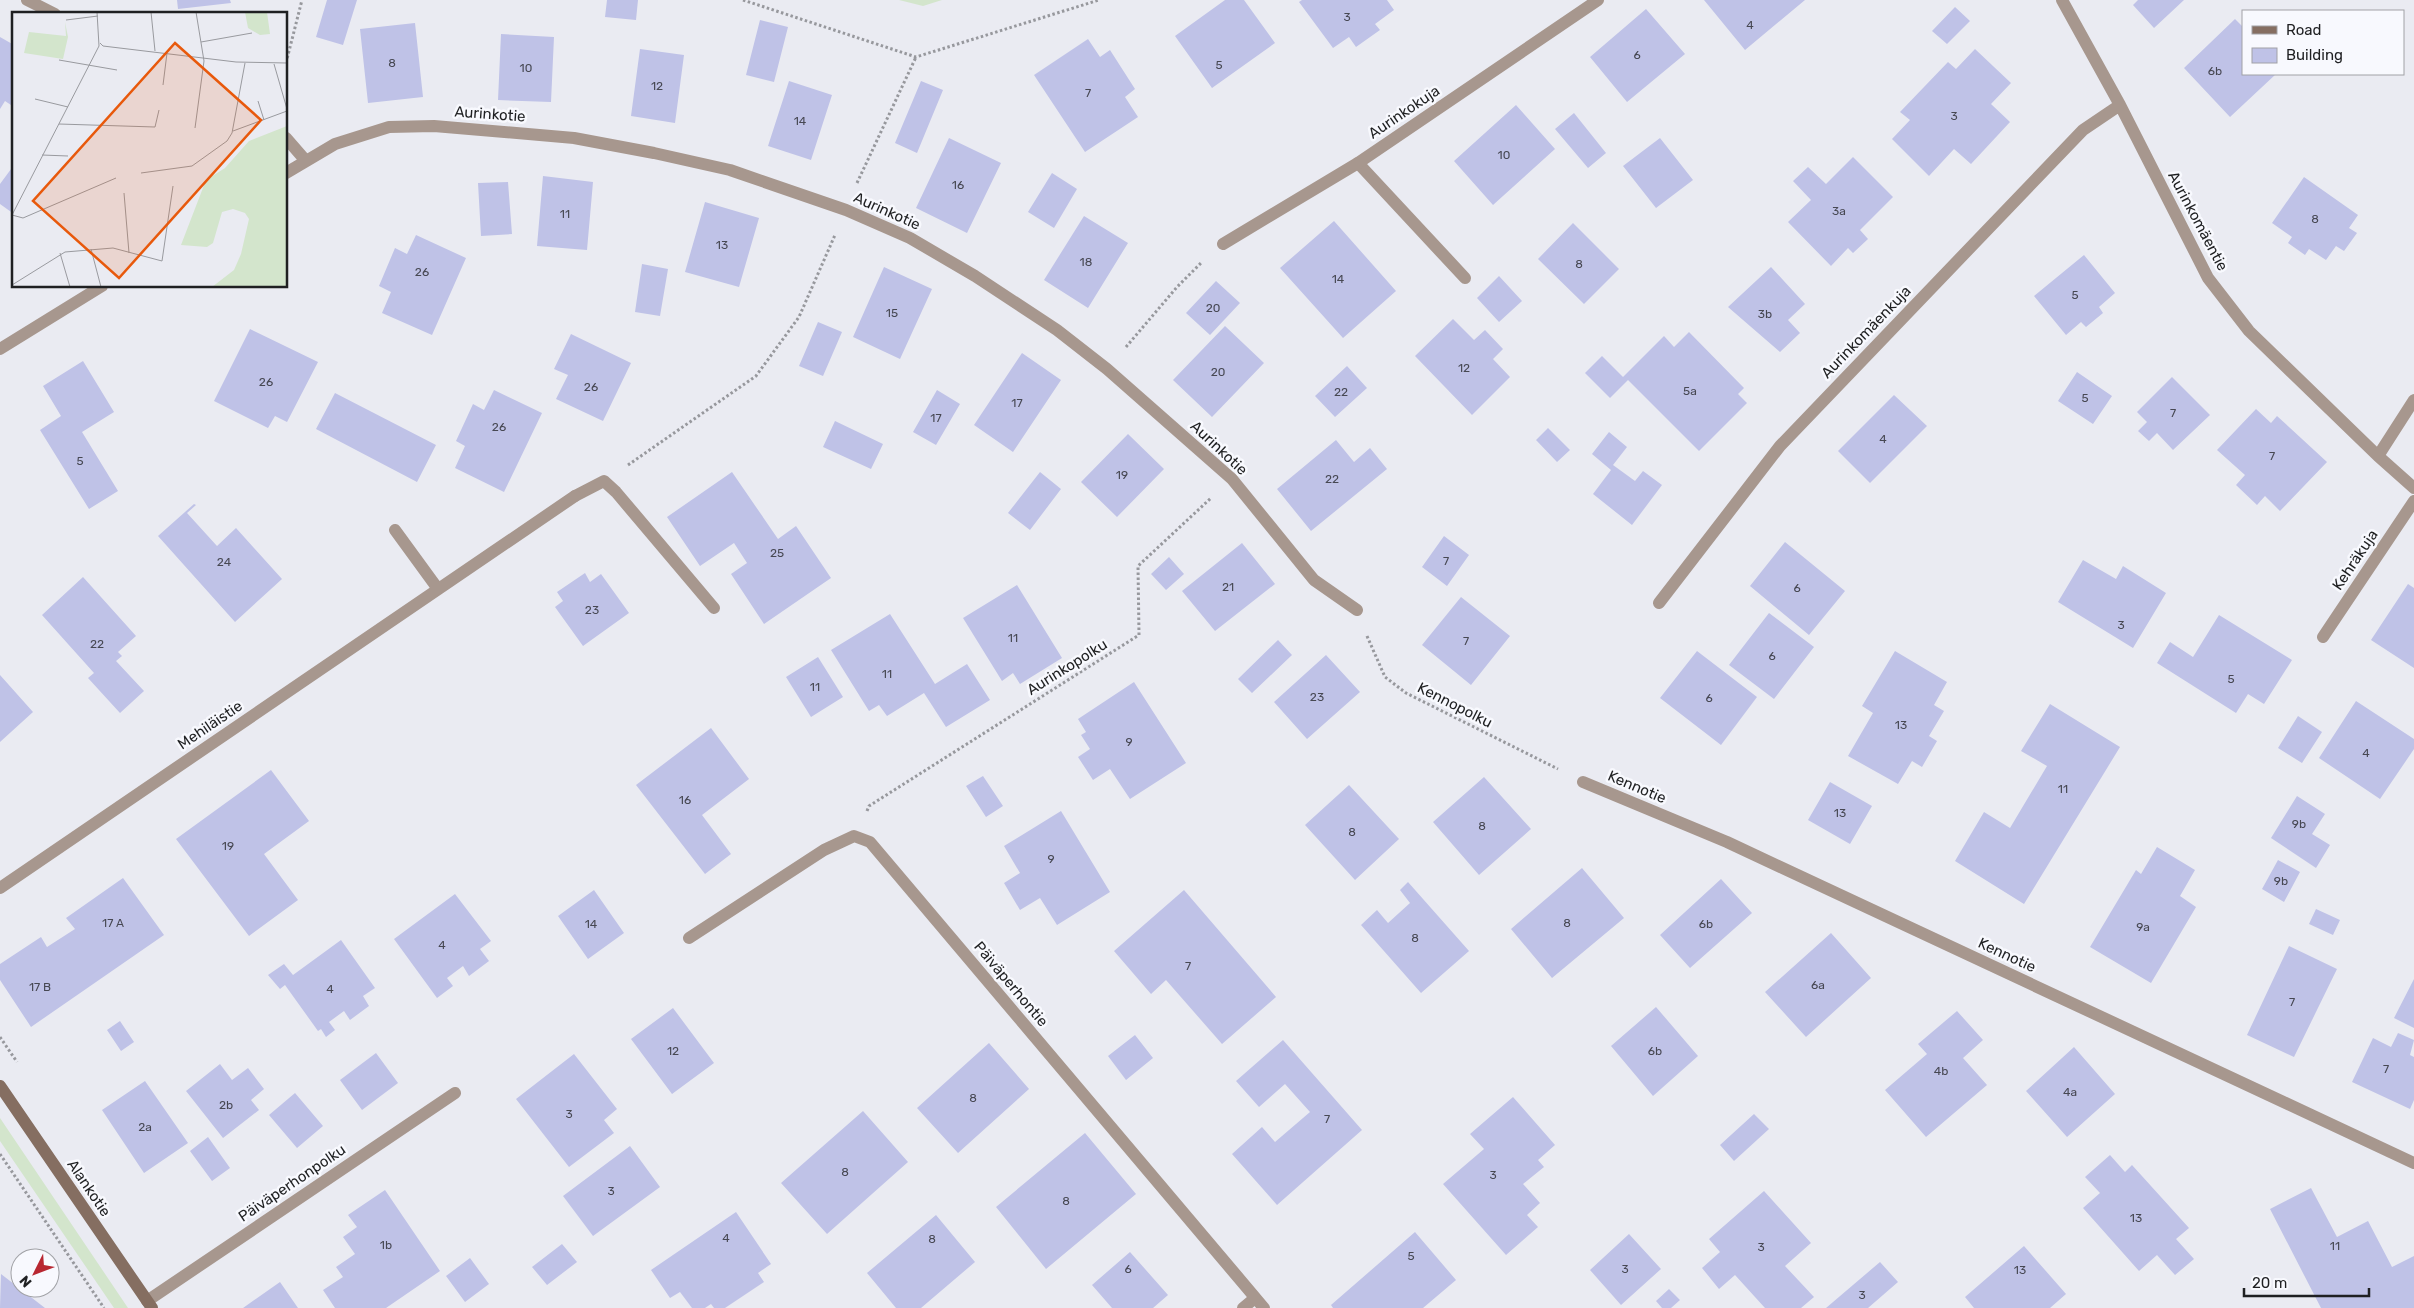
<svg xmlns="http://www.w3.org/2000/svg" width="2414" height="1308" viewBox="0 0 2414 1308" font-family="Rubik,sans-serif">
	<rect width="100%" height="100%" fill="#eaebf2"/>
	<path fill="#d3e5cc" d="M899,0H942L923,6Z
		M0,1118L128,1308H114L0,1141Z"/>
	<path fill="#bfc2e7" d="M177,0H230L231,3L178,9Z
		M327,0H357L343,45L316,37Z
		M607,0H638L636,20L605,17Z
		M1225,0H1244L1275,43L1212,88L1175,36Z
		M1302,0H1387L1394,10L1375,24L1380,30L1356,47L1349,37L1333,48L1299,2Z
		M1704,0H1805L1745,50Z
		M2138,0H2184L2154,28L2133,5Z
		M1955,7L1970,21L1947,44L1932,31Z
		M1646,9L1685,54L1627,102L1590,57Z
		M2235,19L2243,27V74H2276L2230,117L2184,68Z
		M760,20L788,27L774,82L746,75Z
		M415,23L423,97L368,103L360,29Z
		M501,34L554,37L551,102L498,100Z
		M0,37L14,45V107L5,101L0,109Z
		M1088,39L1100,57L1110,50L1135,89L1125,97L1138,117L1085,152L1034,75Z
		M640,49L684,55L675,123L631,116Z
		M1975,49L2011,83L1991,104L2010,122L1971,164L1954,149L1929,176L1892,139L1910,120L1900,112L1948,62L1956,69Z
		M789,81L832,95L811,160L768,146Z
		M921,81L943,90L917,153L895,143Z
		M1516,105L1555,149L1493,205L1454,161Z
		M1574,113L1606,153L1588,168L1555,129Z
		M949,138L1001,163L967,233L916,208Z
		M1660,138L1693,180L1656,208L1623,166Z
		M1853,157L1893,197L1860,230L1868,239L1853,253L1848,248L1831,266L1788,222L1811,200L1793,181L1808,167L1826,184Z
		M14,165V214L0,204V184Z
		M1052,173L1077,189L1054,228L1028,212Z
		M543,176L593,182L587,250L537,246Z
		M2304,177L2358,215L2349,228L2357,233L2344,251L2336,246L2326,260L2309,249L2305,255L2288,243L2292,237L2272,223Z
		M508,182L512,234L481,236L478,183Z
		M705,202L759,218L739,287L685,272Z
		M1084,216L1128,243L1088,308L1044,280Z
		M1334,221L1396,291L1343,338L1280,268Z
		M1573,223L1619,269L1584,304L1538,259Z
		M416,235L466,258L432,335L382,313L391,292L379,286L395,248L407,254Z
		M2084,255L2115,293L2099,307L2103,313L2086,327L2081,322L2066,335L2034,296Z
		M642,264L668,269L660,316L635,312Z
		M884,267L932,289L900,359L853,337Z
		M1771,267L1805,304L1788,320L1800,333L1780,352L1728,307Z
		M1499,276L1522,301L1499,322L1477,298Z
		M1216,281L1240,303L1210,335L1186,313Z
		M1453,319L1474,340L1485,330L1503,349L1493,359L1510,377L1472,415L1415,356Z
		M818,322L842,332L823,376L799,366Z
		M1225,326L1264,363L1212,417L1173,380Z
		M250,329L318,362L287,422L275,416L268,428L214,401Z
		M1689,332L1744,388L1738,394L1747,403L1699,451L1628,380L1610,398L1585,373L1602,356L1623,377L1664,336L1674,347Z
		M571,334L631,363L603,421L556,399L568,375L554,369Z
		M1022,353L1061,380L1013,452L974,425Z
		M83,361L114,412L82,432L118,491L89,509L40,430L61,416L43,386Z
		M1347,366L1367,388L1335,417L1315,396Z
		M2077,372L2112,396L2093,424L2058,401Z
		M2172,377L2210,415L2173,450L2157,433L2149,441L2138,431L2147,422L2137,412Z
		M494,390L542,413L504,492L455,468L465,446L456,441L473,404L484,410Z
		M937,390L960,404L936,445L913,432Z
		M335,393L436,445L417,482L316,429Z
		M1894,395L1927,426L1870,483L1838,451Z
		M2256,409L2271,423L2277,416L2327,462L2280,511L2265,496L2257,505L2236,485L2245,475L2217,450Z
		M835,421L883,444L871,469L823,447Z
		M1548,428L1570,450L1557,462L1536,440Z
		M1609,432L1627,447L1613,465L1635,481L1643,471L1662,485L1632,525L1593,494L1611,470L1592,454Z
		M1128,434L1164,469L1117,517L1081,482Z
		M1336,440L1354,462L1370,448L1387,469L1311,531L1277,489Z
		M732,472L778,539L796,526L831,578L764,624L731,574L747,563L734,543L700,566L667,517Z
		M1040,472L1061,489L1030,530L1008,513Z
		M194,504L196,505L187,513L217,546L236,528L282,579L235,622L158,536Z
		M1444,536L1469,555L1447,586L1422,567Z
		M1785,542L1845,591L1809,635L1750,586Z
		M1242,543L1275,584L1215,631L1182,591Z
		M1169,557L1184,574L1166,590L1151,574Z
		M2083,560L2116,579L2123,566L2166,593L2133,648L2058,602Z
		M585,573L590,582L601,574L629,613L583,646L555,607L563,601L557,592Z
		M83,577L136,636L118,652L122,656L116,661L144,691L120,713L88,678L94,673L42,615Z
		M2408,584L2414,588V668L2371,640Z
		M1017,585L1062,658L1020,684L1013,673L1002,681L963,618Z
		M1461,597L1510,636L1471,685L1422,645Z
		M1769,613L1814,647L1774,699L1729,665Z
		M890,614L935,684L967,664L990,700L946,727L924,693L887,716L879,705L869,711L831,650Z
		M2219,615L2292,660L2264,704L2248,694L2236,713L2157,663L2170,642L2193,657Z
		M1278,640L1292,655L1252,693L1238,679Z
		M1697,651L1757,697L1721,745L1660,698Z
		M1895,651L1947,682L1934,705L1944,711L1929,736L1937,741L1922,767L1912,761L1898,784L1848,756L1873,713L1862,706Z
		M1326,655L1360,692L1307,739L1274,702Z
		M818,657L843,697L811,717L786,677Z
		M0,675L33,712L0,742Z
		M1134,682L1186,763L1130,799L1110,769L1093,780L1078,757L1090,749L1081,735L1086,732L1078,719Z
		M2356,701L2414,739V749L2380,799L2319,758Z
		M2050,704L2120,747L2024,904L1955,861L1984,812L2010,828L2047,766L2021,751Z
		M2298,716L2322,732L2302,763L2278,748Z
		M711,728L749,779L702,815L731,854L705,874L636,785Z
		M271,770L309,821L264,854L298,900L249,936L176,839Z
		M983,776L1003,806L986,817L966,786Z
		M1484,777L1531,829L1479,875L1433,822Z
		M1830,782L1872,806L1850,844L1808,820Z
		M1349,785L1399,839L1355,880L1305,825Z
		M2297,796L2325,814L2312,834L2330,845L2316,868L2271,838Z
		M1061,811L1110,892L1057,925L1040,898L1020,910L1004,883L1020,873L1004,846Z
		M2157,847L2195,870L2180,896L2196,907L2151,983L2090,947L2136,870L2141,874Z
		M2278,860L2300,872L2284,902L2262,889Z
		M1582,868L1624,918L1552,978L1511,929Z
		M123,878L164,935L31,1027L0,980V964L41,937L47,947L75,929L66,918Z
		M1721,879L1752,913L1690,968L1660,935Z
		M1408,882L1469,951L1421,993L1361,925L1377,910L1388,923L1410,903L1400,890Z
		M594,890L624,933L588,959L558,916Z
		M1184,890L1276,997L1222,1044L1166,980L1151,994L1114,951Z
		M455,894L491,941L480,949L489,961L469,976L463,966L447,978L453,986L437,998L394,939Z
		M2316,909L2340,920L2333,935L2309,924Z
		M1831,933L1871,978L1806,1037L1765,992Z
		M341,940L375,988L363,996L369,1006L350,1020L344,1011L329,1022L335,1030L326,1037L321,1029L318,1031L285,985L280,989L268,975L284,964L293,975Z
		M2289,946L2337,969L2294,1057L2247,1035Z
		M2414,979V1028L2394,1018Z
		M1656,1007L1698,1056L1653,1096L1611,1046Z
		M673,1008L714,1063L672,1094L631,1039Z
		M1957,1011L1983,1040L1963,1058L1987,1085L1926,1137L1885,1090L1927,1054L1918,1044Z
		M120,1021L134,1042L121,1051L107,1030Z
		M2398,1033L2414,1040L2410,1055L2414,1057V1100L2410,1109L2352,1082L2373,1038L2391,1047Z
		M1135,1035L1153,1058L1126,1080L1108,1056Z
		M1283,1040L1362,1130L1277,1205L1232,1154L1262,1127L1275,1142L1310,1112L1285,1084L1259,1107L1236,1081Z
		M989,1043L1029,1089L958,1153L917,1108Z
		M2074,1047L2115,1094L2067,1137L2026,1091Z
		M376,1053L398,1083L362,1110L340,1080Z
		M574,1054L617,1109L604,1120L614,1133L569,1167L516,1099Z
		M220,1064L232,1080L248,1068L264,1089L251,1100L259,1110L223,1138L186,1091Z
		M145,1081L188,1143L144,1173L102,1110Z
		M295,1093L323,1126L297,1148L269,1115Z
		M1513,1097L1555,1145L1538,1160L1544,1167L1523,1184L1540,1203L1527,1215L1538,1227L1506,1255L1443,1184L1484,1149L1470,1134Z
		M863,1111L908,1162L827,1234L781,1183Z
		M1754,1114L1769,1129L1734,1161L1720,1145Z
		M1085,1133L1136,1194L1046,1269L996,1207Z
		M208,1137L230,1168L212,1181L190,1151Z
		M630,1146L660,1187L593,1236L563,1196Z
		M2110,1155L2125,1172L2132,1165L2189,1228L2176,1239L2194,1259L2175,1275L2157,1255L2139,1271L2083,1208L2100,1193L2085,1177Z
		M2311,1188L2337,1237L2368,1221L2392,1267L2414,1256V1308H2321L2270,1209Z
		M385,1190L440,1271L386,1308H335L323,1290L343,1277L336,1267L355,1254L343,1237L357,1227L348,1215Z
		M1764,1191L1811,1243L1785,1266L1814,1297L1801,1308H1765L1735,1275L1719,1289L1702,1268L1720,1252L1709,1239Z
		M736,1212L771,1264L758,1273L764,1282L725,1308H714L711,1304L705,1308H692L680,1292L670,1298L651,1270Z
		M936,1215L975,1262L921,1308H896L867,1273Z
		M1415,1232L1456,1280L1423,1308H1333L1331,1305Z
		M1629,1234L1661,1269L1621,1305L1590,1270Z
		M562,1244L577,1262L547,1285L532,1267Z
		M2024,1246L2066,1294L2050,1308H1974L1965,1297Z
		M1130,1252L1168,1295L1153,1308H1112L1092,1285Z
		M470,1258L489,1284L465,1302L446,1276Z
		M1880,1262L1898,1282L1868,1308H1826Z
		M1,1274L45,1308H0Z
		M280,1282L298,1308H243Z
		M1669,1289L1680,1300L1671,1308H1662L1656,1301Z"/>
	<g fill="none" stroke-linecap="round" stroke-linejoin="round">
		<path stroke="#97989d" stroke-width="3" stroke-dasharray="2.5 2.5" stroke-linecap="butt" d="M743,0L916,57L1099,0
			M286,63L302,0
			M857,183L916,57
			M1126,347L1177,287L1202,262
			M628,465L756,376L799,317L835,235
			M1367,636L1385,677L1406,693L1558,769
			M867,811L869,806L1139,635L1138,566L1211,498
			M0,1037L17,1062
			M0,1154L104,1308"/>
		<path stroke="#a7978e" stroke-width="12" d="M1358,163L1465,278
			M575,496L604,481L616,492L714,608
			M1243,1308L1255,1298"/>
		<path stroke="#a7978e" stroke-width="12" d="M27,0L55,14
			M2062,0L2120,105L2208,278L2249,331L2378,456L2414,488
			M286,138L306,161
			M286,173L335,144L389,127L434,126L574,138L654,153L730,170L846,210L910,238L975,276L1057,330L1107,369L1232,479L1314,580L1357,610
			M1223,244L1358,163L1598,0
			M0,349L102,286
			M2378,456L2414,400
			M395,530L438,589
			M1659,603L1780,446L2083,130L2120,105
			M2323,637L2414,501
			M1583,782L1727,842L2414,1163
			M0,888L575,496
			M689,938L824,850L854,836L870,842L1264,1308
			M147,1301L455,1093"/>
		<path stroke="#856e61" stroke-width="12" d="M0,1086L152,1308"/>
	</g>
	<g text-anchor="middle" stroke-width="5" stroke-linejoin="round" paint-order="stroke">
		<g font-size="12" fill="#474853">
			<text x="1347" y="21">3</text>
			<text x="1750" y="29">4</text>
			<text x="1637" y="59">6</text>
			<text x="392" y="67">8</text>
			<text x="1219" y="69">5</text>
			<text x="526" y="72">10</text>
			<text x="2215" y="75">6b</text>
			<text x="657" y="90">12</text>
			<text x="1088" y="97">7</text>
			<text x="1954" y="120">3</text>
			<text x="800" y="125">14</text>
			<text x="1504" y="159">10</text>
			<text x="958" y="189">16</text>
			<text x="1839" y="215">3a</text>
			<text x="565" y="218">11</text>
			<text x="2315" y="223">8</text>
			<text x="722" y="249">13</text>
			<text x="1086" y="266">18</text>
			<text x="1579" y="268">8</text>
			<text x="422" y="276">26</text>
			<text x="1338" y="283">14</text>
			<text x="2075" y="299">5</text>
			<text x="1213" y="312">20</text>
			<text x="892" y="317">15</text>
			<text x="1765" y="318">3b</text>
			<text x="1464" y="372">12</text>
			<text x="1218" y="376">20</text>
			<text x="266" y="386">26</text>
			<text x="591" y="391">26</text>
			<text x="1690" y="395">5a</text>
			<text x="1341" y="396">22</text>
			<text x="2085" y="402">5</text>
			<text x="1017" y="407">17</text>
			<text x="2173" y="417">7</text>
			<text x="936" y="422">17</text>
			<text x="499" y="431">26</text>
			<text x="1883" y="443">4</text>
			<text x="2272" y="460">7</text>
			<text x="80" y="465">5</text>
			<text x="1122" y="479">19</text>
			<text x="1332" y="483">22</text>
			<text x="777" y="557">25</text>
			<text x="1446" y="565">7</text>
			<text x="224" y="566">24</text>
			<text x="1228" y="591">21</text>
			<text x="1797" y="592">6</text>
			<text x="592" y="614">23</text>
			<text x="2121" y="629">3</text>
			<text x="1013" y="642">11</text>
			<text x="1466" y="645">7</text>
			<text x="97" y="648">22</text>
			<text x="1772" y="660">6</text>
			<text x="887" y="678">11</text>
			<text x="2231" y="683">5</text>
			<text x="815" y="691">11</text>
			<text x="1317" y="701">23</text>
			<text x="1709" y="702">6</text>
			<text x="1901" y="729">13</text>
			<text x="1129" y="746">9</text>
			<text x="2366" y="757">4</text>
			<text x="2063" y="793">11</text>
			<text x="685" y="804">16</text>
			<text x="1840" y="817">13</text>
			<text x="2299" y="828">9b</text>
			<text x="1482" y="830">8</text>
			<text x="1352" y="836">8</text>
			<text x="228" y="850">19</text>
			<text x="1051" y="863">9</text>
			<text x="2281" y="885">9b</text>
			<text x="113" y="927">17 A</text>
			<text x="1567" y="927">8</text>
			<text x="591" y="928">14</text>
			<text x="1706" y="928">6b</text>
			<text x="2143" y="931">9a</text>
			<text x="1415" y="942">8</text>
			<text x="442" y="949">4</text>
			<text x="1188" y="970">7</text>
			<text x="1818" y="989">6a</text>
			<text x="40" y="991">17 B</text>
			<text x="330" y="993">4</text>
			<text x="2292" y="1006">7</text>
			<text x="673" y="1055">12</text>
			<text x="1655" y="1055">6b</text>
			<text x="2386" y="1073">7</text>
			<text x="1941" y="1075">4b</text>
			<text x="2070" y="1096">4a</text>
			<text x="973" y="1102">8</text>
			<text x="226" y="1109">2b</text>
			<text x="569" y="1118">3</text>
			<text x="1327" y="1123">7</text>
			<text x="145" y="1131">2a</text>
			<text x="845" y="1176">8</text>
			<text x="1493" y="1179">3</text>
			<text x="611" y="1195">3</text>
			<text x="1066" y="1205">8</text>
			<text x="2136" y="1222">13</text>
			<text x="726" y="1242">4</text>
			<text x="932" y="1243">8</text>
			<text x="386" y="1249">1b</text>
			<text x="2335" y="1250">11</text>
			<text x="1761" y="1251">3</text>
			<text x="1411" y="1260">5</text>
			<text x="1128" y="1273">6</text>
			<text x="1625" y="1273">3</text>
			<text x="2020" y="1274">13</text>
			<text x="1862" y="1299">3</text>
		</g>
		<g font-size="15" fill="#1f2022" stroke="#f8f9fe">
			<text transform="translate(1404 112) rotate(-34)" y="5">Aurinkokuja</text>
			<text transform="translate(490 114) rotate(4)" y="5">Aurinkotie</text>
			<text transform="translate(887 211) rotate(24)" y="5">Aurinkotie</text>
			<text transform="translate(2198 221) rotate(62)" y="5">Aurinkomäentie</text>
			<text transform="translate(1866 332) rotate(-46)" y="5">Aurinkomäenkuja</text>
			<text transform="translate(1219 448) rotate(43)" y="5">Aurinkotie</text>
			<text transform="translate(2355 560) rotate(-56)" y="5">Kehräkuja</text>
			<text transform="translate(1067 667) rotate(-32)" y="5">Aurinkopolku</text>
			<text transform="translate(1455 705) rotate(27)" y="5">Kennopolku</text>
			<text transform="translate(210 725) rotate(-34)" y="5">Mehiläistie</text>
			<text transform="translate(1637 787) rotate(23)" y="5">Kennotie</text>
			<text transform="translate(2007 955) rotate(25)" y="5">Kennotie</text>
			<text transform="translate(1011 984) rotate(50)" y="5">Päiväperhontie</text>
			<text transform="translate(292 1183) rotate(-34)" y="5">Päiväperhonpolku</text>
			<text transform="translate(89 1188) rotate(56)" y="5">Alankotie</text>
		</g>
	</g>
	<g transform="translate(12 12)">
		<rect width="275" height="275" fill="#eaebf2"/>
		<path d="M233,0H255L258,22L248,23L236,16ZM53,10L56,25L51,47L12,41L17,20L54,24ZM275,114V275H200L222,258L229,242L237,207L233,201L221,197L210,200L201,231L195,235L169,233L194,168L213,156L237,129Z" fill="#d3e5cc"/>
		<path fill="none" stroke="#999a9f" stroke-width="1" d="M139,0L143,39M54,8L86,4M189,30L240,21M88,31L91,34L224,50L275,51M47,48L105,58M262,52L275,97M151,73L155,41M23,87L56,95M246,89L252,108M47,112L143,115L147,98M183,116L192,49L184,0M221,119L275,99M30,143L56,144M129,161L180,154L215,129L220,121L233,51M112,181L117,241M0,203L87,34L85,0M0,203L11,206L104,166M79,237L89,275M48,241L58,275M0,273L53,240L101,236L150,249L161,174"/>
		<path fill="#e8590c" fill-opacity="0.15" stroke="#e8590c" stroke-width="2.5" d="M163,31L249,108L107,266L21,189Z"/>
		<rect width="275" height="275" fill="none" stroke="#1f2022" stroke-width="2.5"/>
	</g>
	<rect x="2242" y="10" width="162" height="65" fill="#f8f9fe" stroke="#a1a2a6"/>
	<rect x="2252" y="26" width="25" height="8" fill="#856e61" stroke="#a1a2a6"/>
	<text x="2286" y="35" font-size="15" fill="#1f2022">Road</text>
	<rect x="2252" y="48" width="25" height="15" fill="#bfc2e7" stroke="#a1a2a6"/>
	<text x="2286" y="60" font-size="15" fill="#1f2022">Building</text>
	<g transform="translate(35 1273) rotate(228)"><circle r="24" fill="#f8f9fe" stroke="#a1a2a6"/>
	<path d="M0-4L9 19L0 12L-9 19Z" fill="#b82731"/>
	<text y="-8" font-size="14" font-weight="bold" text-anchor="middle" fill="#1f2022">N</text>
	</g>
	<path d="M2244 1288v8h125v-8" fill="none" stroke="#1f2022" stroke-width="2.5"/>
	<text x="2252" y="1288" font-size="15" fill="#1f2022" stroke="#f8f9fe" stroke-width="4" paint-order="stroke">20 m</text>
</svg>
